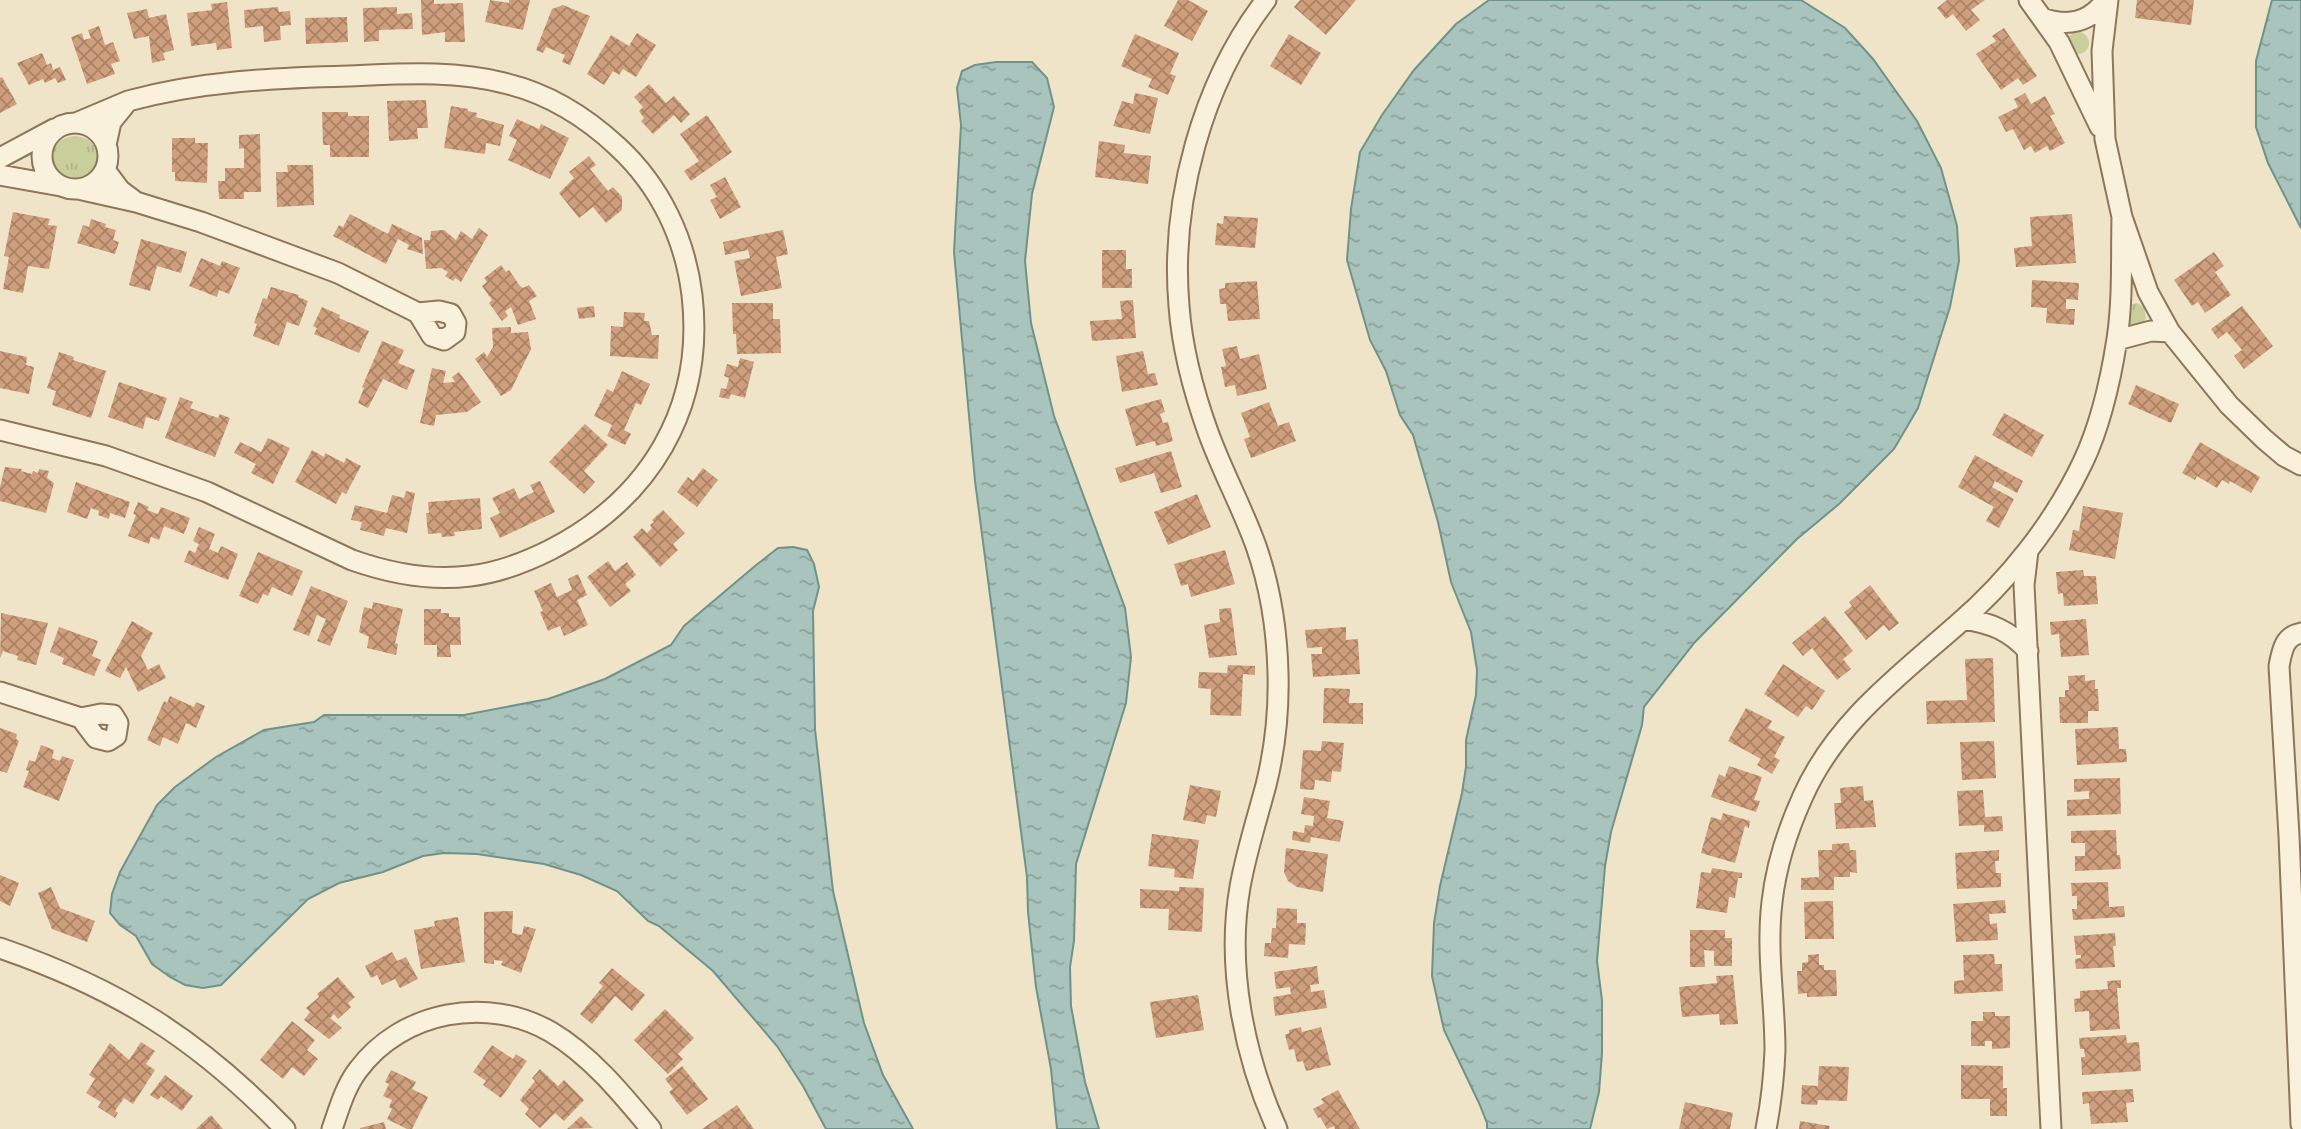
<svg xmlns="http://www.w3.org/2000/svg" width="2301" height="1129" viewBox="0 0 2301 1129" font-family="Bitter,serif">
	<defs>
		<pattern id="grass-tufts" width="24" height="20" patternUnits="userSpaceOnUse" patternTransform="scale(1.75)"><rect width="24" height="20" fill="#c9cf9b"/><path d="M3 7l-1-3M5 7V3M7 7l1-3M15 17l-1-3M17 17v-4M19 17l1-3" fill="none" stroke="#aeb285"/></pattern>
		<pattern id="water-ripples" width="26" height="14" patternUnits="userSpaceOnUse" patternTransform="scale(1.75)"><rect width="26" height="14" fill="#a9c4bc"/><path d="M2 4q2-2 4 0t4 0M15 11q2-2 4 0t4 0" fill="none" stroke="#8ba098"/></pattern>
		<pattern id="building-cross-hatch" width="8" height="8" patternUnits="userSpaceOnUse" patternTransform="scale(1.75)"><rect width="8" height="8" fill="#cf9f7d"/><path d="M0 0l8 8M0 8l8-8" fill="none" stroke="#a98266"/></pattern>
	</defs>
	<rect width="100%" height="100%" fill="#f0e4c8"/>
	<path fill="url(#grass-tufts)" d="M2067 43a11 11 0 1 1 22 0a11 11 0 1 1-22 0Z
		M52 159a23 23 0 1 1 46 0a23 23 0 1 1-46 0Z
		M2137,303L2144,307L2146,318L2143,324L2132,327L2126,323L2129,305Z"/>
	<path fill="url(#water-ripples)" stroke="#6f938a" stroke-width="2" d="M1489,0H1801L1845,28L1873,59L1917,121L1941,168L1957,226L1959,261L1950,307L1918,408L1894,449L1839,504L1797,539L1695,642L1644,707L1642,725L1611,832L1605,866L1597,961L1602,1000V1053L1599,1092L1590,1129H1487V1123L1479,1103L1444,1030L1432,976L1434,923L1440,886L1462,793L1466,767V740L1476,695L1477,670L1471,632L1451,582L1438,522L1413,435L1400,415L1386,371L1370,340L1347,260L1351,209L1360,152L1382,115L1414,70L1456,24Z
		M2272,0H2301V228L2268,163L2256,127V61Z
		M996,62H1032L1047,78L1054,107L1032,194L1025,261L1031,323L1054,416L1125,608L1131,657L1126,703L1076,864L1074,941L1070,967L1071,1006L1085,1082L1099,1129H1057L1051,1069L1036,987L1028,912L1027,877L975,481L954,252L961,125L957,88L962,71L975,65Z
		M793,547L807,550L814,564L819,587L813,611L815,729L833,891L864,1023L883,1075L913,1129H826L803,1086L777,1046L713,971L659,926L648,921L617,891L581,875L544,864L477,854L444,853L423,856L383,872L339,883L308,899L221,985L203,988L185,985L170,977L152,964L136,936L120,925L110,913L112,894L120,872L157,805L175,787L216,757L264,730L314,722L324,715H464L548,699L605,679L671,645L684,626L755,566L778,548Z"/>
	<path fill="url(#building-cross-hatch)" d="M421,0H434V4L463,3L465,42H445V32L422,35Z
		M490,0L509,3V0H530L523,30L485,22Z
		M1178,0H1188L1208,11L1192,41L1164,26Z
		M1300,0H1356L1326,35L1294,7Z
		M1947,0H1985L1971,10L1980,20L1966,31L1953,14L1946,19L1937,8Z
		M2137,0H2194L2191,25L2135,18Z
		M227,2L232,48L217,50L216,43L191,46L187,13L212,10L211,4Z
		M563,5L590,16L570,65L562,62L565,55L546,47L543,53L536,50L552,9Z
		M278,7L279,12L290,11L291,25L280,26L281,40L264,42L263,26L245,28L244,10Z
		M397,7V14L412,13L413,29L379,30V41L364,42L363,8Z
		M147,9L149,18L166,14L174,50L163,53L165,60L152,63L149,36L134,39L127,13Z
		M347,17L348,42L306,44L305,18Z
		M99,26L105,45L113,42L120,61L111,64L115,74L87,84L71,37L82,33L84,40L91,38L88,30Z
		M2004,28L2037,76L2023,85L2018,78L2001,90L1976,54L1996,41L1992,36Z
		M637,33L656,45L636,77L623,69L619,75L613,71L604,85L587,74L611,35L629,46Z
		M1135,34L1179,53L1170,74L1176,76L1168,95L1148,87L1152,79L1121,66Z
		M1289,34L1321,53L1301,85L1270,66Z
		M42,53L47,65L51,63L53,70L60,67L66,80L58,83L55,78L45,83L43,79L29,85L17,63Z
		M2,77L17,104L0,113V78Z
		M649,84L666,103L674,96L690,114L681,123L674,115L653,134L641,121L644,118L639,111L643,107L634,97Z
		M1135,93L1158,98L1150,134L1113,126L1122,101L1133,104Z
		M2025,93L2031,104L2045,96L2055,114L2050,116L2065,143L2050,151L2047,146L2035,153L2031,146L2024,150L2013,129L2006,132L1998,117L2018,107L2014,99Z
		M426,100L428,128H417L418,139L389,141L387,101Z
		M451,106L468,109V111L477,113L476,117L504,125L500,146L486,143L485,154L444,148Z
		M322,112H348V116H369V157H330V145H323Z
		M707,115L732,152L691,181L684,171L699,161L680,134Z
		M517,119L539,129L541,124L569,138L550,179L508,160L517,140L509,136Z
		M260,134L261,192H244V199H219L218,181H225V168H244V148L239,149V135Z
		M172,138H195V143H208L207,183L175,181V172H172Z
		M1099,141L1125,145L1124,153L1151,156L1148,184L1095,177Z
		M589,156L596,165L590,169L608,191L613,187L622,197V210L606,223L593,207L579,218L559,193L574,178L569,172Z
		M287,165H313L314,205L277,207L276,172H288Z
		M725,177L741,207L720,219L710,200L717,197L710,185Z
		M13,212L50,219L48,225L57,226L49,269L28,266L23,293L3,289L9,257L4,256Z
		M350,214L388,234L392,224L422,238L423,254L407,249L409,245L398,239L386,264L333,236L339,225L343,227Z
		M2072,214L2076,263L2016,267L2014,248L2032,246L2030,217Z
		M1224,216L1258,218L1255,248L1215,245L1217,223L1223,224Z
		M91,219L106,224L105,227L116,230L113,240L119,242L115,254L77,243L83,225L89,227Z
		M479,228L488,235L461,282L455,278L453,281L445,276L448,272L441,268L426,269L424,240H430L431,231L444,230L456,240L461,231L472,239Z
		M783,230L788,254L776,257L782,288L741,296L734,261L750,258L748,250L725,255L723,242Z
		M141,239L187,252L181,273L157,266L150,291L129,285Z
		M1102,250H1126V269H1132V288H1102Z
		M2214,252L2224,266L2215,272L2231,295L2205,313L2198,302L2192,306L2174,280Z
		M201,258L220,266L222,261L240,268L229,294L219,290L217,297L189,286Z
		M501,265L506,272L509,270L520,286L523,288L529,285L537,296L529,301L536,319L518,325L511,307L505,311L508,316L502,321L489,303L492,300L482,286L487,282L484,278Z
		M2032,280L2079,283L2078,300L2066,299V309H2075L2074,325L2046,323L2047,308L2031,307Z
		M1257,281L1260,319L1228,321L1226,304H1220L1219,289L1225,288V283Z
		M271,287L299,295L298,297L308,301L299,326L287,322L279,346L253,336L257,324L254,323L263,298L267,299Z
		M1133,300L1136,338L1092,341L1090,321L1122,319L1120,301Z
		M732,303H773V319H780L781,353L737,354L736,334H733Z
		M594,306L595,317L579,319L577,308Z
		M2242,306L2273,346L2244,369L2234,356L2242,350L2227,332L2218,339L2211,329Z
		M322,307L340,315L339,318L369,331L359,353L314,334L317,328L313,326Z
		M624,312L645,313L644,321H649L652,335H659L658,359L610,356L611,326L623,327Z
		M511,327V333L528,332L531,349L511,390L501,396L475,359L484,352L487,357L493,347L492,328Z
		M382,341L404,350L398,363L415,370L407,390L383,379L368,408L358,403L364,388L362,387Z
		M1237,346L1240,359L1259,354L1267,389L1237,396L1235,385L1225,387L1221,367L1226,366L1222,349Z
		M0,351L27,357L26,365L34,367L29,394L0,388Z
		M1143,351L1148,374L1155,373L1158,385L1122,392L1116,356Z
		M59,352L74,357L73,360L106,371L91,418L52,405L56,391L47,388Z
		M740,358L754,362L745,398L731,394L729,399L719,397L721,388L726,389L729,378L724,376L727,364L738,367Z
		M432,368L446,371L443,383L455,382L452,377L459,372L481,402L467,412L436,415L434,426L420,423Z
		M622,371L650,384L641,405L636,403L624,430L631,434L625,445L607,436L612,425L594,416L607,389L613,392Z
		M119,382L167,398L159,421L146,417L143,429L108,417Z
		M2136,385L2179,404L2171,423L2128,404Z
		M180,397L193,402L190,408L218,418L220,414L230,418L215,457L165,438Z
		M1161,399L1165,412L1160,414L1163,423L1168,422L1173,441L1156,446L1155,441L1136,446L1125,409Z
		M1269,402L1278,426L1289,422L1296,441L1251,458L1244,439L1250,437L1241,413Z
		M2004,413L2044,435L2032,457L1992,435Z
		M585,424L608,445L584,471L595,482L584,494L549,462Z
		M268,438L290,448L273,484L251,473L256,464L234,453L240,442L261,452Z
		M2200,442L2260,477L2251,493L2230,481L2229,484L2222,480L2217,488L2197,476L2195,480L2182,473Z
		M312,450L324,457L325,453L344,463L346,458L361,466L346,494L342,492L336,504L295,482Z
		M1171,451L1182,487L1161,493L1154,473L1120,483L1115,468Z
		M1975,455L2023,481L2017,493L1995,481L1992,487L2014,499L1999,528L1986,521L1994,507L1958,487Z
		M5,467L22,469L21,471L32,474L33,471L38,473L39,469L49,471L47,478L54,483L46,513L0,501V487Z
		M703,468L718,480L697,507L677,492L688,477L693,481Z
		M540,481L555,512L500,538L490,518L500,513L492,498L514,488L519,499L534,492L530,485Z
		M76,482L130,502L125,518L110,513L109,519L98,515L99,511L91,508L87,519L67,512Z
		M406,491L415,493L407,533L386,528L384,536L360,530L362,522L351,520L355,505L387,513L392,495L404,498Z
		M1197,494L1211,527L1168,545L1154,512Z
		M480,498L482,529L454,532L455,536L442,537L441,533L428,534L426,513H429L428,502Z
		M138,502L149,507L147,510L158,514L161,507L190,518L184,534L164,526L159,540L151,537L149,544L128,536L136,515L133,514Z
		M2083,506L2123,513L2115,559L2069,550L2073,530L2079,531Z
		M663,510L685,533L673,544L678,550L660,567L633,537L642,528L647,533L652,528L650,525L654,522L652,520Z
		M199,527L215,534L209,549L218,553L221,546L238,554L228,580L184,562L189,550L195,553L199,544L193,541Z
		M1225,550L1235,584L1191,597L1188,584L1181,586L1174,564Z
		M258,552L303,571L292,596L272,587L268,596L263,594L258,604L239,596Z
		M608,561L615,571L627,562L636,575L625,584L631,591L610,607L587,577Z
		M2083,570L2084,576H2096L2098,604L2064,606L2063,593L2058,594L2056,572Z
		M578,574L587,595L577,600L588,625L564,636L560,626L548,631L540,612L543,611L534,591L551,583L557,597L572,590L568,579Z
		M1870,585L1899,623L1889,631L1884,625L1866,640L1844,612L1852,606L1849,602Z
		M311,586L348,601L330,646L317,641L326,619L317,615L309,636L293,630Z
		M373,602L403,609L395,643L398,644L396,655L367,648L369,637L359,632L364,607L372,609Z
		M1231,608L1237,655L1209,658L1204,625L1220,622L1219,609Z
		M424,609H441V613H449V617H460L461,645H450L451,657H437V645H424Z
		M1,613L48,623L36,665L17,660L18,656L3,651L0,658Z
		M1825,616L1853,651L1843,659L1851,669L1837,680L1812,648L1803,656L1792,643Z
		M2086,619L2089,655L2061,657L2059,634L2051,635L2050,622Z
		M132,621L153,633L141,656L148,670L159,664L166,678L138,692L126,667L120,678L105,671Z
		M59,627L98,641L92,656L101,660L94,676L62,664L64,658L50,652Z
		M1346,627V640L1358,639L1360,674L1313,677L1311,654H1322V647L1307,648L1305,630Z
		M1993,658L1995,722L1927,724L1926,701L1967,700L1965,659Z
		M1783,664L1825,691L1812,710L1806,706L1798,717L1764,694Z
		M1228,665L1255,666V675L1243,674L1241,716L1210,715L1211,689L1198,688L1199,672L1227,673Z
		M2085,675V681L2095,680V689H2098L2099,711H2088V723H2060L2059,697H2065V690H2069L2068,676Z
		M1324,688L1350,689L1349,703H1363V724L1323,723Z
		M170,696L194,707L196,702L205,706L196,728L186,723L178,744L163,737L160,746L147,740L164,701L167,703Z
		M1746,708L1772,721L1768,728L1785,737L1774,757L1780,760L1772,774L1757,765L1761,759L1728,741Z
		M2118,727L2119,749H2126L2127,762L2077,765L2075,729Z
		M0,728L17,734L16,739L19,741L7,773L0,771Z
		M1322,741L1344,743L1341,772L1332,771L1331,782L1315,780L1314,790L1300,789L1303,750L1321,751Z
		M1994,741L1996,778L1962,780L1960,742Z
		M41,745L54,750L52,758L60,761L62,756L74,760L59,801L23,787L29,771L26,770L29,760L35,762Z
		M1729,766L1762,777L1754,800L1760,801L1756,812L1711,797L1719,774L1725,777Z
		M2120,778L2121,814L2067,816V800L2089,799V791L2074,792V779Z
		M1190,785L1221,791L1216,817L1207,815L1205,824L1183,820Z
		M1863,786L1864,801L1873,800L1876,827L1836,829L1834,803H1841L1840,788Z
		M1983,790L1985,817L2002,816L2003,831L1984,832V825L1959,826L1957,791Z
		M1304,797L1330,801L1327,818L1344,821L1340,842L1311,837L1310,843L1292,840L1293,831L1304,833L1305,825L1313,826L1314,816L1301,814Z
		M1723,813L1750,821L1749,828L1745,826L1735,863L1701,853L1711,817L1721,820Z
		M2116,830L2117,855H2120L2121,869L2075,871V856H2085V843H2071V831Z
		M1152,834L1199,840L1193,879L1174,877L1175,869L1148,866Z
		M1849,843L1850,850H1856L1857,873L1850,872V877H1834V890H1801V878L1819,877L1818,850H1832V844Z
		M1286,848L1328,854L1323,892L1297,887L1288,881L1284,872Z
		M1999,850V861H1995L1996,873H2001V887L1957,889L1955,853Z
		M1712,868L1742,873V878H1738L1735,898L1729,897L1727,913L1696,908L1701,872L1711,873Z
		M0,875L19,883L10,906L0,901Z
		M2108,882L2109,907L2124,906L2125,917L2073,920L2072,909H2077V896H2072L2071,883Z
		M51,887L60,908L95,921L87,942L52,929L38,893Z
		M1179,887L1204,888L1202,932L1168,930L1169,909L1140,908V889L1179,891Z
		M2005,900L2006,913L1989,914L1990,924L1997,923L1998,940L1956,942L1953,904Z
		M1833,901L1834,939H1805L1804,902Z
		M1277,908L1297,909V923H1306L1305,945L1289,944L1288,958L1264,956L1265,943H1271L1272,928H1276Z
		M513,911L512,933L522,935L524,926L536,929L521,973L501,965L503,961L494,960V964L484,963V912Z
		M458,917L465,962L421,969L414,930L435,926L434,921Z
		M1690,930H1725V938H1732V966H1714V951L1704,950L1705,967H1690Z
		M2115,933L2116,946H2113L2115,967L2076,969L2075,959L2081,958V955H2076L2074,936Z
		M392,952L397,961L406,957L418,979L400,988L395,979L382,985L377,975L371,978L365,966Z
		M1819,954V965H1824V970H1836L1837,996L1807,997V993L1798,994L1797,971H1802V963L1808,962V955Z
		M1994,954L1995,964H2002L2003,991L1954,994V981L1964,980L1963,955Z
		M1317,966L1319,984L1310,985L1311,992L1324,990L1327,1008L1275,1016L1273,997L1291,994L1290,987L1276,989L1274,972Z
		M612,968L645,995L632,1011L615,996L592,1024L580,1014L603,986L599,983Z
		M1733,975L1738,1024L1720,1025L1719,1014L1682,1017L1679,987L1717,983L1716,976Z
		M338,977L355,997L348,1003L351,1007L338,1019L334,1014L330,1018L342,1028L329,1039L304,1020L310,1012L306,1008L319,997L317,994Z
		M2121,980V988H2117L2120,1029L2090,1031L2089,1011L2075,1012L2074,999L2080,998V991L2108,989L2107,981Z
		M1198,995L1204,1030L1156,1038L1150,1002Z
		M665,1009L694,1038L678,1054L683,1059L668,1074L634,1040Z
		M1983,1012H1995V1016H2010V1048L1992,1049V1041H1985V1046H1971V1021H1983Z
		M292,1021L315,1040L307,1050L318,1059L304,1076L292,1067L283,1079L260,1060Z
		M1301,1027L1302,1032L1321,1027L1331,1065L1306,1071L1303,1061L1297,1062L1294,1049L1289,1050L1285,1035L1289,1033V1030Z
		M2126,1035L2127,1043L2139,1042L2141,1071L2082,1075L2081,1057H2085L2084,1049H2080L2079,1038Z
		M141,1042L155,1051L146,1064L155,1070L133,1104L124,1098L115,1111L118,1113L115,1118L98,1107L101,1102L86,1093L95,1079L89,1075L110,1043L129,1060Z
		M492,1045L513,1059L516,1054L527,1061L501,1098L483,1085L486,1081L473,1072Z
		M1961,1065L2003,1066V1088H2007V1116H1990V1099H1961Z
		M682,1066L708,1099L687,1115L669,1092L673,1089L665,1079Z
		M1819,1066L1849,1067L1847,1101L1818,1100L1817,1105L1801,1104L1802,1085L1818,1086Z
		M540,1069L558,1086L564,1080L584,1100L564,1121L555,1113L540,1128L525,1114L529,1109L520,1100L535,1081L532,1078Z
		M391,1070L416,1082L412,1089L428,1097L412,1129H407L387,1119L392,1109L389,1107L392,1100L383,1096L389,1084L385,1082Z
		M165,1075L193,1096L182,1111L161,1096L158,1100L150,1095Z
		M2133,1089L2134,1102L2126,1103L2128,1122L2091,1124L2089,1103L2083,1104L2082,1092Z
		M1338,1090L1360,1129H1335L1334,1126L1327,1129L1320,1117L1318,1118L1313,1109L1324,1103L1321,1099Z
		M1685,1102L1733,1113L1730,1129H1679Z
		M737,1105L754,1129H702Z
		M211,1115L223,1129H196Z
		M581,1116L593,1128L567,1129Z
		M1800,1121L1830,1126L1829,1129H1799Z
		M384,1122L386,1129H360V1128Z"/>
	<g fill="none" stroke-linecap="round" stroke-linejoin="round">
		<g stroke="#8d765c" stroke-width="23">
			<path id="minor" d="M1266,0C1202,83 1170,202 1179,306C1182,347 1194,393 1208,432C1222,471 1242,507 1256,546C1270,586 1277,631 1278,673C1279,710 1275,749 1266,785C1257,819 1246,853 1240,887C1226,967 1244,1056 1277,1129
				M2029,0L2059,42L2100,127
				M2108,0L2102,51L2105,139L2122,217L2148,292L2170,332L2229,405L2264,439L2284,456L2301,465
				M2042,18C2068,27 2089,23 2106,0
				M42 156a33 33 0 1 1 66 0a33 33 0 1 1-66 0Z
				M76,123L128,101L111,122L106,145
				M0,158L54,129
				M0,175L61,186
				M78,189L136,202L120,190L105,170
				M136,202L201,222L338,273L418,313
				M439,311L451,314L456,323L455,332L444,340L432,336L418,313Z
				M2117,340L2151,331L2170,332
				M0,430L106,456L207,492L352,560C389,573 431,581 470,576C497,573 526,562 550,550C650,499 705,408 692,295C685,238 660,186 618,147C586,117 547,93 504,83C453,70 401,74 349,76C274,78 201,81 128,101
				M2028,551L2024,585L2051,1129
				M1964,619C1991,623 2010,631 2028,651
				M2301,633C2284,636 2282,651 2279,666L2289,836L2301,1124
				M0,692L81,718
				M101,714L113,715L118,723L116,736L108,741L96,738L81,718Z
				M0,948C119,989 198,1039 285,1129
				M332,1129C339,1109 345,1087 358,1070C402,1011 487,995 551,1032C590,1055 622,1094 651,1129
				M1766,1129C1771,1103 1774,1077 1775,1050C1775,1001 1766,952 1772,902C1776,865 1788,829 1803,796C1836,722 1899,676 1958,624C2009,580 2054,523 2083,462C2100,426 2111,378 2117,339C2123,299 2121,258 2122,217"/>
		</g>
		<use href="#minor" stroke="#faf1dc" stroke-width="19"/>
	</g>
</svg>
